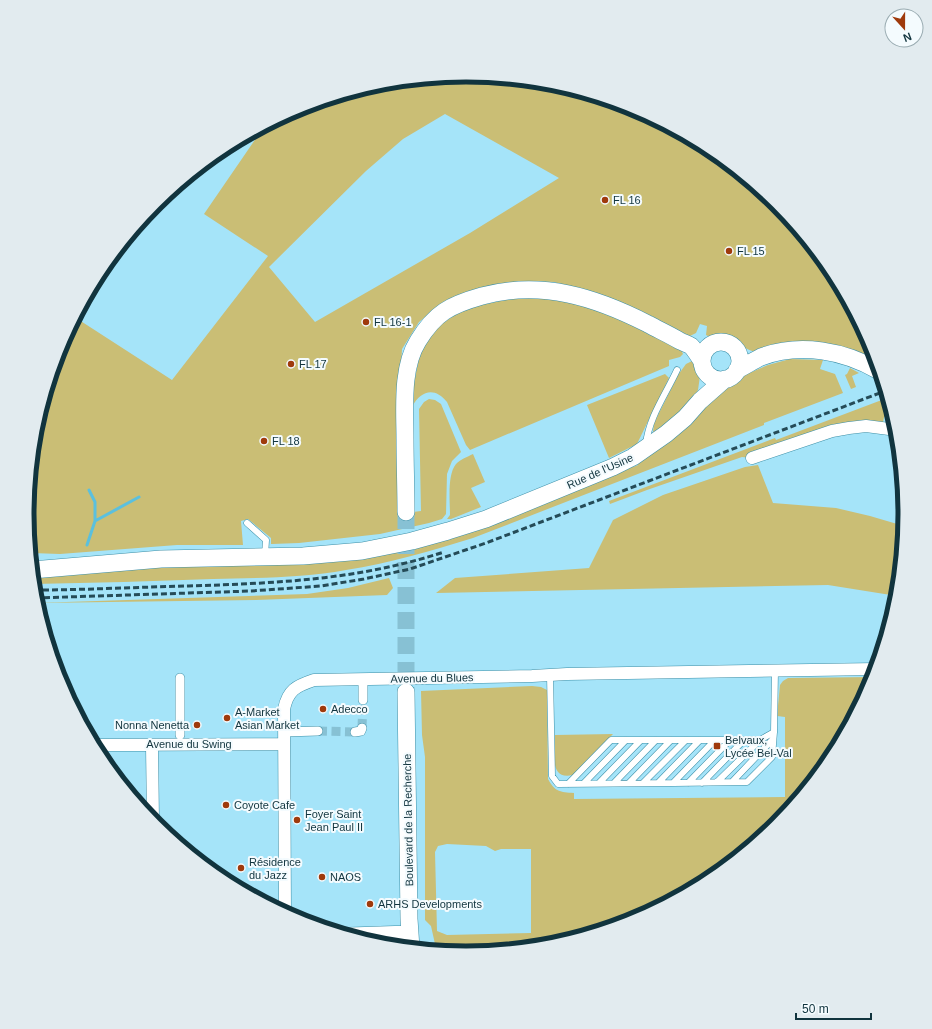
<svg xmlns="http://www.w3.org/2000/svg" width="932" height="1029" viewBox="0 0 932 1029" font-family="Arial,sans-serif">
	<rect width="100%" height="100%" fill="#a5e4f9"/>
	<path fill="#cabe75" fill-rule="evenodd" d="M466,76L552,84L634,109L710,150L777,204L831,271L872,347L875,359L848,350L752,351C742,348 733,339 725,337C719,335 711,338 706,335L707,326L700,324L696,333L690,336L610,300L554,282L525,281L473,290L443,302L419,322L402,349L399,406L413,512L421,511L419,409L424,402L429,399L435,400L441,404L461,452L452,461L447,474L446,514L442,519L429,523L380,534L299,543L272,544H271V538L248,519L241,521L243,545H177L60,554L31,553L27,514L35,429L61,346L76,318L172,380L268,256L204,214L263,128L298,109L381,84ZM445,114L559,178L470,233L315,322L269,267L366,171L403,139Z
		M525,296L574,302L627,321L681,349L683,354L680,357L669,360V366L470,450L466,445L447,402C435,387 421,390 412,407V393L420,353L435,328L466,308Z
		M790,359L823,360L820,369L835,374L843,393L764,423V425L473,538C431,551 390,563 346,570C303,578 257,578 213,579C153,581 94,583 34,584L33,576L155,565L370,557L632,464L633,467L638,465L637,462L706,406L740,377L768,365Z
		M692,361H695L700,376L698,390L687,408L660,430L653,432L654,423L678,375L686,364Z
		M850,368L859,373L852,376L856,387L851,389L845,375L847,374Z
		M665,374L669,378L637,444L609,458L587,405Z
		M887,398L893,418L884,417L882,428L866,426L752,458L742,457L647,490L610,504L609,501L775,438L776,440Z
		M473,454L485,482L471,488L481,507L451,519H447L450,515C450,501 447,475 456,464C461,459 467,457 473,454Z
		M758,465L773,503L836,508L870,516L904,526L897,596L828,585L436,593L455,578L589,568L613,520L663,495L745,467Z
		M389,578L393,588L387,595L256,600L36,603L307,594L348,588Z
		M873,677L872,681L862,682V701L831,759L776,825L710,880L634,920L551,945L466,953L428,950L435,944L431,926L425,920V757L422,735L421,691L532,686L541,687L547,690L548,779C555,792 560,792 574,793V799L785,797V717L777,716L780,685L783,681L788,678ZM447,844L486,846L495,851L501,849H531V933L447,935L437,931L435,852L438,846Z
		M613,734L573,775C548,781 555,751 555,735Z"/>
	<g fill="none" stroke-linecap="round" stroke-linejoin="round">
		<path stroke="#5bc0de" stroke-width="3" d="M95,521L139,497
			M87,545L95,521V502L89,490"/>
		<path stroke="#87c1d4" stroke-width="9" stroke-dasharray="9 4.5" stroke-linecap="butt" d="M362,728L363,700
			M318,731L355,732"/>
		<path stroke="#87c1d4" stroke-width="17" stroke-dasharray="17 8" stroke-linecap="butt" d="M406,512V692"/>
		<g stroke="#3c8fa7" stroke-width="7">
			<path id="service" d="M646,444C649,417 666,394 677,370
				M247,523L266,540L265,556
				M550,675L552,776L558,784L673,783L715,740H760L774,732
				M717,782L760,740
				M732,782L773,739
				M584,783L626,740
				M599,783L641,740
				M614,783L656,740
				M629,783L671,740
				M643,783L686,740
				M658,783L700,740
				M673,783L747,782L772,757L774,732L775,670
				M688,783L730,740
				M702,783L744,740
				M568,784L611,740H715"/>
		</g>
		<g stroke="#3c8fa7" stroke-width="10">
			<path id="pedestrian" d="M180,678V735
				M363,679V700
				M284,732L318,731
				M355,732L361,731L362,728"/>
		</g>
		<g stroke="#3c8fa7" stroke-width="13">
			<path id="minor" d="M752,458L832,431L849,428L866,426L897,430
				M94,745L284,744
				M152,745L153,821
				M285,913L284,709C288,690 296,686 314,680L532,676L567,674L876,669"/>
		</g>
		<g stroke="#3c8fa7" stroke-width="18">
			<path id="secondary" d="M702 361a19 19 0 1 1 38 0a19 19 0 1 1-38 0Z
				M737,370C745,366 753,361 761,357C800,342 845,351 879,371
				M406,512C406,488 405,464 405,439C405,409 401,368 418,341C435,313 450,305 482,296C542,280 595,297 648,324C659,330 670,335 680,341C684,343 688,344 691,346C695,350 699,357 702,361
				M32,570L161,559L303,556L362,551L412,541L448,531L486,519L613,467L633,457L666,434L685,418L700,401L725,379
				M406,692L409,919L411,948
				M350,936L410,934"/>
		</g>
		<use href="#service" stroke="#fff" stroke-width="6"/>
		<use href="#pedestrian" stroke="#fff" stroke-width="9"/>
		<use href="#minor" stroke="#fff" stroke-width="12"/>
		<use href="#secondary" stroke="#fff" stroke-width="17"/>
		<path stroke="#254b57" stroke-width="3" stroke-dasharray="6 3" stroke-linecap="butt" d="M34,590C86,590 138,587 189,586C279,583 358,580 444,552
			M35,598L251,591L321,586L364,579L410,569L486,543L885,391"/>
	</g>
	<g fill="#9f3a0c" stroke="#f4fbfe" stroke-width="1.5">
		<circle cx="605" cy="200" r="4"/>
		<circle cx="729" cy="251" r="4"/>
		<circle cx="366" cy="322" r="4"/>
		<circle cx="291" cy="364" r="4"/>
		<circle cx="264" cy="441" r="4"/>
		<circle cx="323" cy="709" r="4"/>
		<circle cx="227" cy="718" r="4"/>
		<circle cx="197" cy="725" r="4"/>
		<rect x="713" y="742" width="8" height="8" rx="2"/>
		<circle cx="226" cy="805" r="4"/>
		<circle cx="297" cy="820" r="4"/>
		<circle cx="241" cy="868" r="4"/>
		<circle cx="322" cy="877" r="4"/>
		<circle cx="370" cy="904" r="4"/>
	</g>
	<g text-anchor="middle" stroke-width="4" stroke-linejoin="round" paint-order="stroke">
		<g font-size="11" fill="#11343e" stroke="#f4fbfe" text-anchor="start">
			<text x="613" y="204">FL 16</text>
			<text x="737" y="255">FL 15</text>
			<text x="374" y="326">FL 16-1</text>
			<text x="299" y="368">FL 17</text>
			<text x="272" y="445">FL 18</text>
			<text x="331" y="713">Adecco</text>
			<text x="235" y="716">A-Market<tspan x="235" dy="13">Asian Market</tspan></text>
			<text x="189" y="729" text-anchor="end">Nonna Nenetta</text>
			<text x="725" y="744">Belvaux,<tspan x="725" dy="13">Lycée Bel-Val</tspan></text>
			<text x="234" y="809">Coyote Cafe</text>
			<text x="305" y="818">Foyer Saint<tspan x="305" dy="13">Jean Paul II</tspan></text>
			<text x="249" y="866">Résidence<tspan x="249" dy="13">du Jazz</tspan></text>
			<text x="330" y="881">NAOS</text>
			<text x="378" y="908">ARHS Developments</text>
		</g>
		<g font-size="11" fill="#11343e" stroke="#f4fbfe">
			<text transform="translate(600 471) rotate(-24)" y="4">Rue de l'Usine</text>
			<text transform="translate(432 678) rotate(-1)" y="4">Avenue du Blues</text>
			<text x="189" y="748">Avenue du Swing</text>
			<text transform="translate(408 820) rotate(-91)" y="4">Boulevard de la Recherche</text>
		</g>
	</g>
	<path d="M0 0H932V1029H0ZM34 514a432 432 0 1 1 864 0a432 432 0 1 1-864 0Z" fill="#e2ebef" fill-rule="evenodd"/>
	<path fill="none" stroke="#11343e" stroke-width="5" d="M34 514a432 432 0 1 1 864 0a432 432 0 1 1-864 0Z"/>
	<g transform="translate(904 28) rotate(159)"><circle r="19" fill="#f4fbfe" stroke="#99abb1"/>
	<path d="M0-3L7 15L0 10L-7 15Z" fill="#9f3a0c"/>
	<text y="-6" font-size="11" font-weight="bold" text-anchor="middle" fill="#11343e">N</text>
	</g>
	<path d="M796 1013v6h75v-6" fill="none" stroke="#11343e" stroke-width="2"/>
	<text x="802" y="1013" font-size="12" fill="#11343e" stroke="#f4fbfe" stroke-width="3" paint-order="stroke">50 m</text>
</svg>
